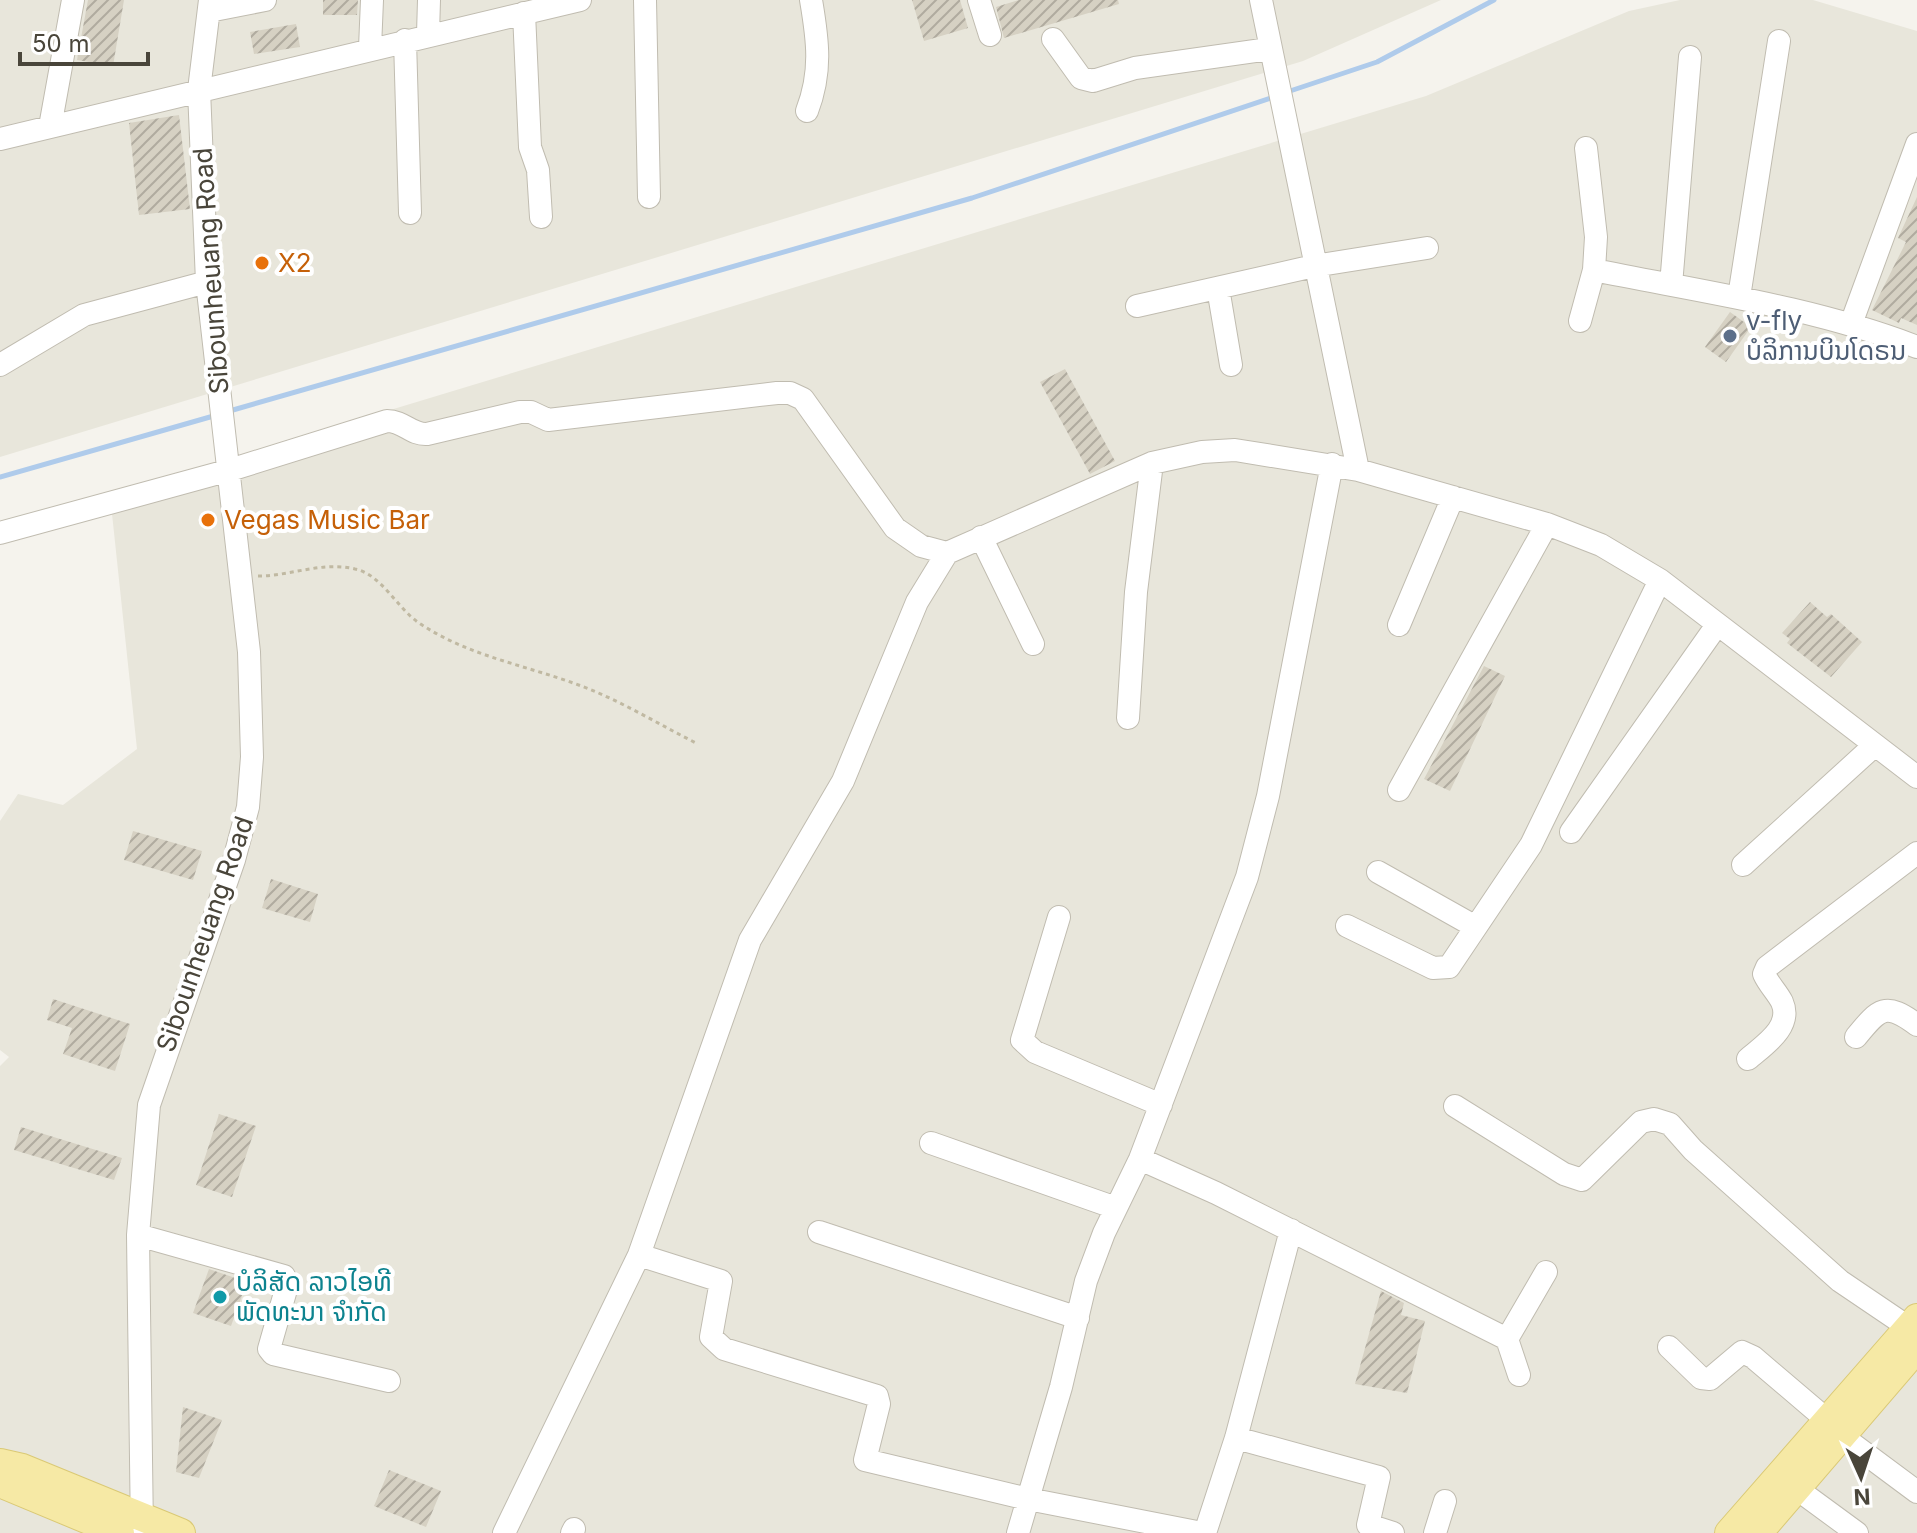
<svg xmlns="http://www.w3.org/2000/svg" width="1917" height="1533" viewBox="0 0 1917 1533" font-family="Inter,'Noto Sans Lao',sans-serif">
	<defs>
		<pattern id="building-hatch" width="6" height="6" patternUnits="userSpaceOnUse" patternTransform="scale(2)"><rect width="6" height="6" fill="#d6d1c3"/><path d="M-1 1l2-2M0 6l6-6M5 7l2-2" fill="none" stroke="#b0ab9f"/></pattern>
	</defs>
	<rect width="100%" height="100%" fill="#f5f3ed"/>
	<path fill="#e8e6db" d="M0,0H1441L1303,61L0,457Z
		M1680,0H1813L1917,31V1533H0V1066L9,1057L0,1050V821L18,794L63,805L137,749L110,495L1426,96L1629,11Z"/>
	<g fill="none" stroke-linecap="round" stroke-linejoin="round">
		<path stroke="#afcbeb" stroke-width="5" d="M1287,92L1377,62L1494,0
			M226,412L972,198L1274,97
			M0,477L217,415"/>
	</g>
	<path fill="url(#building-hatch)" d="M88,0H124L113,66L77,60Z
		M323,0H358L357,15H323Z
		M912,0H960L968,28L924,41Z
		M1019,0H1118L1119,4L1004,38L996,7Z
		M296,24L300,47L254,54L250,32Z
		M179,115L190,209L139,215L129,123Z
		M1917,197V325L1901,318L1899,323L1872,310L1906,242L1898,238Z
		M1730,312L1751,327L1726,362L1705,347Z
		M1065,369L1115,461L1090,474L1040,382Z
		M1810,602L1827,617L1831,614L1862,642L1831,677L1787,643L1790,639L1782,633Z
		M1484,666L1505,676L1450,791L1424,779Z
		M133,831L202,851L193,880L124,860Z
		M271,879L318,894L310,922L262,908Z
		M53,999L130,1024L115,1071L63,1054L72,1028L47,1020Z
		M219,1114L256,1126L232,1197L196,1185Z
		M21,1127L122,1158L114,1180L14,1150Z
		M209,1269L247,1282L231,1326L193,1313Z
		M1381,1291L1404,1303L1401,1315L1425,1321L1407,1393L1355,1384Z
		M183,1407L222,1420L199,1478L176,1472Z
		M389,1470L441,1491L426,1527L374,1506Z"/>
	<g fill="none" stroke-linecap="round" stroke-linejoin="round">
		<g stroke="#c0bcb0" stroke-width="24">
			<path id="minor" d="M645,0L649,197
				M979,0L990,35
				M1261,0L1358,470
				M209,11L265,0
				M524,13L530,147L538,170L541,217
				M428,34L429,0
				M1053,39L1081,78L1093,81L1135,68L1269,49
				M405,40L410,213
				M370,48L372,0
				M807,111C822,72 818,41 811,0
				M50,127L73,0
				M0,139L580,0
				M1594,270C1703,292 1813,307 1917,347
				M1671,285L1690,57
				M1218,288L1231,365
				M1739,297L1779,41
				M1137,306L1314,266L1427,248
				M1580,321L1594,270L1596,237L1586,148
				M1851,324L1917,144
				M0,365L84,315L207,282
				M0,533L230,470L387,421C404,421 411,435 427,434L520,412H531L548,420L777,393H790L803,399L895,528L921,546L947,553L1152,463L1202,452L1235,450L1358,470L1547,524L1601,545L1660,580L1917,777
				M981,537L1033,644
				M1399,625L1453,497
				M1128,718L1136,592L1152,463
				M1399,790L1547,524
				M1571,832L1717,625
				M1743,865L1875,745
				M1378,872L1474,926
				M1059,917L1022,1040L1035,1052L1161,1105
				M1347,926L1433,968L1449,967L1531,845L1660,580
				M1856,1037C1879,1009 1885,1001 1917,1025
				M1748,1059C1764,1045 1793,1027 1782,1002C1777,992 1769,985 1764,974L1767,967L1917,853
				M1455,1106L1564,1174L1582,1180L1641,1122L1654,1119L1670,1124L1693,1150L1840,1281L1908,1327
				M931,1143L1116,1208
				M1140,1159L1216,1193L1507,1339L1519,1375
				M819,1232L1078,1318
				M138,1235L284,1276L287,1286L269,1349L273,1354L389,1381
				M639,1255L721,1281L711,1337L724,1349L877,1396L879,1404L865,1460L1028,1499L1202,1533
				M1507,1339L1546,1272
				M1669,1347L1701,1378L1710,1379L1742,1352L1753,1357L1827,1420
				M1843,1437L1917,1492
				M1236,1438L1379,1477L1368,1525L1393,1533
				M1797,1489L1857,1533
				M142,1533L138,1235L149,1105L234,860L248,807L252,757L249,652L207,282L199,90L210,0
				M504,1533L639,1255L750,940L843,781L917,602L947,553
				M572,1533L574,1529
				M1018,1533L1061,1387L1086,1281L1104,1233L1140,1159L1247,877L1268,796L1332,464
				M1205,1533L1236,1438L1291,1230
				M1435,1533L1445,1501"/>
		</g>
		<g stroke="#dac975" stroke-width="30">
			<path id="major" d="M0,1463L22,1468L181,1533
				M0,1483L120,1533
				M1729,1533L1917,1318
				M1758,1533L1917,1348"/>
		</g>
		<path stroke="#c0b9a2" stroke-width="3" stroke-dasharray="4 4" stroke-linecap="butt" d="M258,576C291,576 322,561 355,569C381,574 397,608 419,623C471,658 532,666 589,689C626,704 662,726 698,744"/>
		<use href="#minor" stroke="#fff" stroke-width="22"/>
		<use href="#major" stroke="#f6e9a5" stroke-width="28"/>
	</g>
	<g fill="#e8710a" stroke="#fff" stroke-width="3">
		<circle cx="262" cy="263" r="8"/>
		<circle cx="208" cy="520" r="8"/>
	</g>
	<circle fill="#5c6f8a" stroke="#fff" stroke-width="3" cx="1730" cy="336" r="8"/>
	<circle fill="#0f9aa8" stroke="#fff" stroke-width="3" cx="220" cy="1297" r="8"/>
	<g text-anchor="middle" stroke-width="8" stroke-linejoin="round" paint-order="stroke">
		<g font-size="26" fill="#c56008" stroke="#fff" text-anchor="start">
			<text x="278" y="272">X2</text>
			<text x="224" y="529">Vegas Music Bar</text>
		</g>
		<g font-size="26" fill="#49453a" stroke="#fff">
			<text transform="translate(211 271) rotate(-94)" y="9">Sibounheuang Road</text>
			<text transform="translate(205 934) rotate(-71)" y="9">Sibounheuang Road</text>
		</g>
		<g font-size="26" fill="#4e5e75" stroke="#fff" text-anchor="start">
			<text x="1746" y="330">v-fly<tspan x="1746" dy="30">ບໍລິການບິນໂດຣນ</tspan></text>
		</g>
		<g font-size="26" fill="#0d838f" stroke="#fff" text-anchor="start">
			<text x="236" y="1291">ບໍລິສັດ ລາວໄອທີ<tspan x="236" dy="30">ພັດທະນາ ຈຳກັດ</tspan></text>
		</g>
	</g>
	<g transform="translate(1861 1477) rotate(177)" stroke="#ffffff" stroke-width="6" paint-order="stroke">
	<path d="M0-6L14 30L0 20L-14 30Z" fill="#49453a"/>
	<text y="-12" font-size="22" font-weight="bold" text-anchor="middle" fill="#49453a">N</text>
	</g>
	<path d="M20 52v12h128v-12" fill="none" stroke="#49453a" stroke-width="4"/>
	<text x="32" y="52" font-size="24" fill="#49453a" stroke="#ffffff" stroke-width="6" paint-order="stroke">50 m</text>
</svg>
